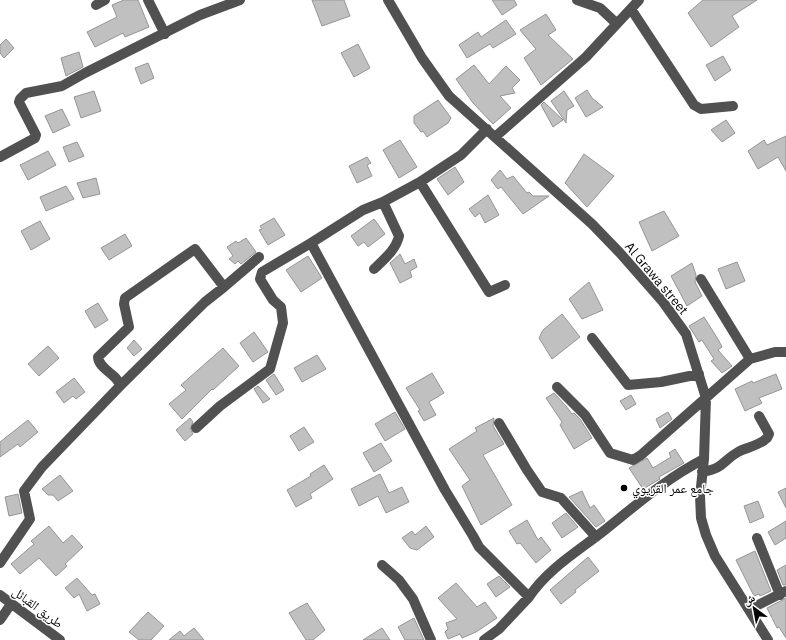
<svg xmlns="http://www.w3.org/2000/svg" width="786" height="640" viewBox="0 0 786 640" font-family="'IBM Plex Sans','Noto Naskh Arabic',sans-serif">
	<rect width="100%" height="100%" fill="#fff"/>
	<path fill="#c0c0c0" stroke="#959595" d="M124,0H138L149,27L125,37L123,33L95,47L87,32L117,17L112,5Z
		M312,0H344L350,16L322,26Z
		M492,0H514L517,5L502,15Z
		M703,0H757L732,16L739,27L711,47L688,13Z
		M546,14L556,30L548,35L573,59L541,85L524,58L536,49L520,30Z
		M506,20L516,34L493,48L490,44L467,58L459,45L478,32L481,37Z
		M6,39L14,48L4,58L0,53V45Z
		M358,44L370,68L354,77L341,53Z
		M79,52L83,67L66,76L61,58Z
		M723,56L731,70L715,81L706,65Z
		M148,63L154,78L141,84L135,68Z
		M474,65L489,84L506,66L520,80L512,88L515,93L500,96L511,108L493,124L473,103L456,79Z
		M587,90L592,98L603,107L586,117L575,98Z
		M94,91L101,111L81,118L74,97Z
		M564,91L574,106L567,110L566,123L551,101Z
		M438,100L451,118L448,123L427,137L423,131L421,132L414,123V116Z
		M544,102L563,120L553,127L541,105Z
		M62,109L70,125L53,133L45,116Z
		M726,120L735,133L722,142L711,130Z
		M786,136V171L778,157L758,169L748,151L764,140L767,145Z
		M400,140L417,167L399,178L383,150Z
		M77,142L84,156L69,162L63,147Z
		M48,151L56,165L28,180L20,165Z
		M584,154L614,176L587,207L565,183Z
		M367,157L371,163L367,165L372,176L357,183L349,166Z
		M455,167L464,182L448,195L437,179Z
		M500,170L507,179L513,176L527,193L529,192L533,196H549L523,214L501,187L498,189L491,180Z
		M96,178L100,194L83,198L77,183Z
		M66,186L74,199L46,211L40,197Z
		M488,195L499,215L485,223L480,213L475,217L469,209Z
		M664,211L679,236L652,251L639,222Z
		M274,218L285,235L268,245L259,230L262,229L260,226Z
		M374,219L385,234L368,247L364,242L358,246L351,236Z
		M40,221L50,239L31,250L21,231Z
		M125,234L132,246L109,260L101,248Z
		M246,238L256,252L241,264L238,261L235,264L229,259L233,256L227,247L236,241L238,243Z
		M400,254L405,264L414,259L417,267L410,271L412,277L400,283L390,263Z
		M308,256L322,278L301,292L286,270Z
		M737,262L745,281L726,289L718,269Z
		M692,263L696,275L695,282L702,296L687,306L671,276Z
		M589,282L603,310L582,319L569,299Z
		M98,303L108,320L95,328L85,311Z
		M562,314L580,337L552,359L539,338L543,330Z
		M704,317L719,341L722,347L718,350L732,366L722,373L711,361L714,359L702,340L699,342L689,326Z
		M254,332L268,352L253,362L240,343Z
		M134,340L142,349L134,356L127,348Z
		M48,346L59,358L39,376L28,364Z
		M223,348L239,366L213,390L212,389L182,419L169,404L186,390L181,385Z
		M317,355L326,369L302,382L294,368Z
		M432,373L444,393L429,402L436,415L424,421L418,411L420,410L406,388Z
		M274,374L284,390L276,395L266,380Z
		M776,374L782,389L759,398L762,403L745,411L735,389L752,381L753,383Z
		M74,378L85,392L76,399L73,396L64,403L56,392Z
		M258,386L270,399L263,403L254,389Z
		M554,393L566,406L572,414L574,413L580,419L592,438L574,449L560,425L562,422L546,398Z
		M631,395L636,404L626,410L620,401Z
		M395,412L405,429L385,441L375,424Z
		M668,412L672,419L660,428L656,419Z
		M190,418L193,422L190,429L193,434L185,441L176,430Z
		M494,418L493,426L504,444L483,455L512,505L481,525L462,486L470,480L449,449L477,431L475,428Z
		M28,420L38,432L20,447L18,444L0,457V442Z
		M304,427L314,442L299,451L290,436Z
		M381,443L392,461L374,472L363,453Z
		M675,449L684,463L659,477L660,479L643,489L629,468L647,458L653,468L671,457L669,453Z
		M324,465L333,479L310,494L312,498L296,507L287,490L311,476L310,474Z
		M380,474L389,493L402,487L409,502L386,513L378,496L359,506L351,489Z
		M60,475L73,491L58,501L53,495H48L42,489Z
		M786,488V508L778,492Z
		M582,491L590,508L594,505L605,521L596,527L569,497Z
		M18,494L22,513L9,516L5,497Z
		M758,501L764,517L750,523L744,506Z
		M566,513L578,527L562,538L552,523Z
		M527,520L538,540L541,537L551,550L536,563L520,543L517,544L509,531Z
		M786,521V538L775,545L768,532Z
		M49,526L63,543L72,535L83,547L65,564L67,566L56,576L39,558L20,574L11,564L34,544L31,541Z
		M426,526L434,537L417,550L410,548L402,538L412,531L415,535Z
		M755,551L771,591L760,596L759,594L754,596L736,560Z
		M588,557L599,571L575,590L576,592L561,604L550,590Z
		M786,565V585H783L777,570Z
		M499,576L510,587L496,597L487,584Z
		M77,578L92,595L95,594L100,604L87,611L79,594L74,598L65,588Z
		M456,583L477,607L485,602L497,618L476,632L462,638L460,634L448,639L445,632L448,629L446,623L457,619L438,598Z
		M786,598V638L779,627L777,628L767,608Z
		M307,603L325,630L313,640H306L289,613Z
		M148,612L164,626L151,640H139L129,632Z
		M414,618L424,640H405L398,627Z
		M194,628L204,640H169L180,631L184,636Z
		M382,628L390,640H363Z"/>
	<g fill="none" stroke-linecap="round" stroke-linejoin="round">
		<path stroke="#515151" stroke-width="10" d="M148,0L165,34
			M388,0L422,58L449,96L592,224L620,253L663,302L686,334L706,398L704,459L700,496L701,518L706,535L715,556L768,640
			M577,0L600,8L616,23
			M96,5L105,0
			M631,9L694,105L701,109L733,106
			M495,137L586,57L639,0
			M0,157L35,138L36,135L19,102L20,99L26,93L62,86L85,73L200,15L240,0
			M420,182L489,292L505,285
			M311,243L445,490L473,536L479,547L529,597C547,570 575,553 601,533C635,506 665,479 704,459
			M374,269C383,260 396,250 399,236L383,202
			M701,279L750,359
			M592,338L628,385L661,382L699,374
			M120,386L205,302L224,287
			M557,387L585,415L610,453L633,460L641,455L750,359L775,352H786
			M499,423L527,470L542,492L561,498L596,537
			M196,428L220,406L270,369L283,323L281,307L273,300L260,279L262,272L311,243L363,210L383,202L420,182L461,155L487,129
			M702,472C725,468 722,461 738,452C747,447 759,446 767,438L769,434L759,416
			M757,538L780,595
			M0,563L30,519L24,491L42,467L120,386C118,374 99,370 98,357L129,327L124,304L125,298L195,249L224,287L259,257
			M382,565L399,580L413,599L431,640
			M0,595L60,640
			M750,609L786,591
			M0,620L11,604
			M484,640L499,629L529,597"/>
	</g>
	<circle fill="#000" stroke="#fff" stroke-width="1.5" cx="624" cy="488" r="4"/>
	<g text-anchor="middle" stroke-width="3" stroke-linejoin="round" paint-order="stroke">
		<g font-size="13" fill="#000" stroke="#fff">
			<text transform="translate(657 278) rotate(50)" y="5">Al Grawa street</text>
			<text transform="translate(38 607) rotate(37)" y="5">طريق القبائل</text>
		</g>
		<g font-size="13" fill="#000" stroke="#fff" text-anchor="start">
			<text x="632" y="493">جامع عمر القريوي</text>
		</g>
	</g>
	<g transform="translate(754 608) rotate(328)" stroke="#ffffff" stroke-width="3" paint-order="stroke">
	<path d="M0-3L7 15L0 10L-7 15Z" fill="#000000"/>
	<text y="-6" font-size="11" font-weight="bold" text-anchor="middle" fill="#000000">ش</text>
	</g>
</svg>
